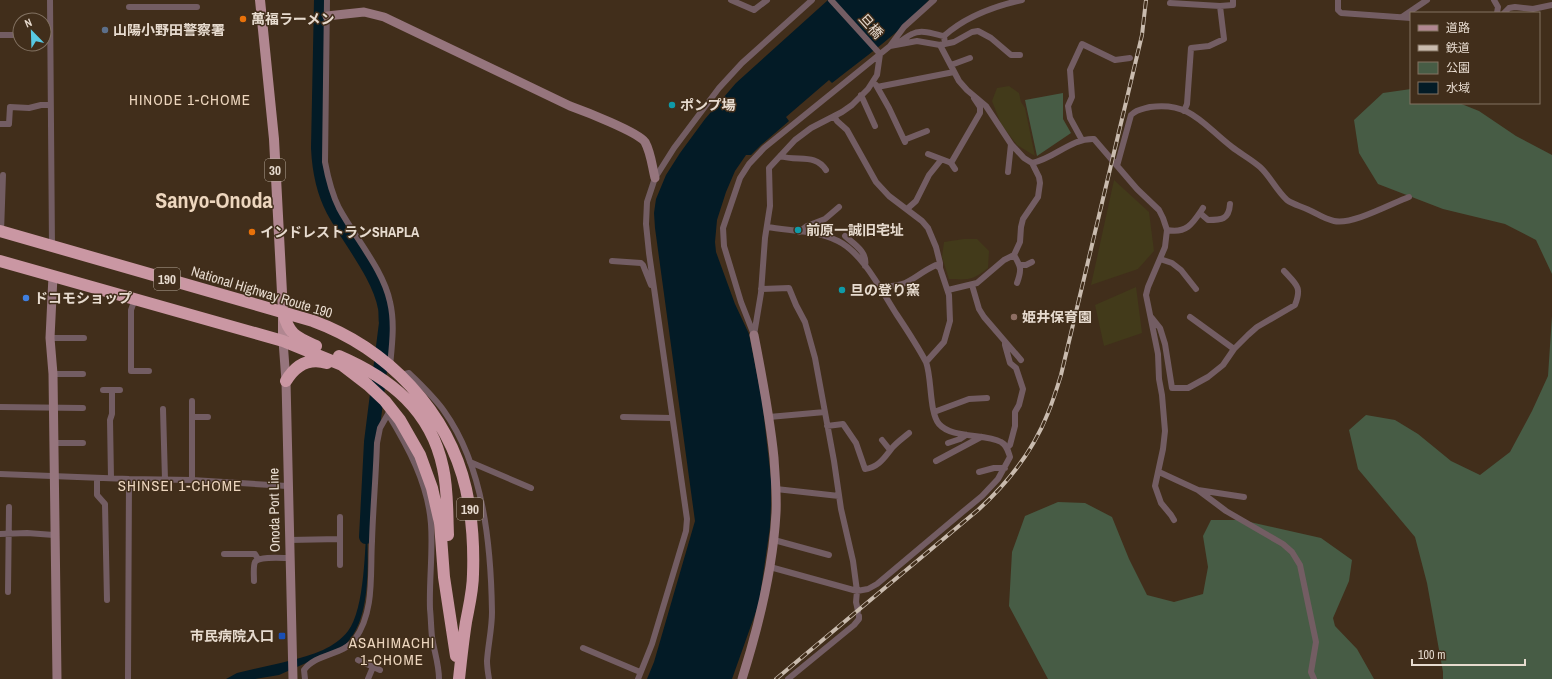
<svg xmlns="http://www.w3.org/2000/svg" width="1552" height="679" viewBox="0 0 1552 679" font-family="'Archivo Narrow','Noto Sans JP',sans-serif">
	<rect width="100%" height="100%" fill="#412e1b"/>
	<path fill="#475c45" d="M1411,89V103H1459L1479,111L1516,136L1552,155V274L1536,240L1505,224L1443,209L1378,184L1359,153L1354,120L1383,93Z
		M1063,93V119L1071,133L1037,156L1025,100Z
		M1552,316V679H1443V672L1427,583L1415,537L1358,469L1349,430L1366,415L1395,420L1418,434L1451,461L1480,475L1510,452L1532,411L1548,376Z
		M1058,502L1085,503L1112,517L1129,559L1147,595L1174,602L1203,594L1208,567L1203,536L1211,520H1241L1321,538L1352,560L1349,581L1333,618L1335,626L1357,649L1374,679H1048L1009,606L1012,552L1025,516Z"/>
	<path fill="#423a1a" d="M1009,86L1019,93L1021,102L1025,108L1035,156L1017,145L1001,124L992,101L997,88Z
		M1114,180L1149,212L1154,251L1138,269L1091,285Z
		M964,239H977L989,251L988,268C973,280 969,280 949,279L942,257L944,242Z
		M1136,287L1142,333L1104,346L1095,305Z"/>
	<path fill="#031b26" d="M828,0H929C901,32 865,57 832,83L829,80L786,117L789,121L761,145L751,155H746L735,171L726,192L717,220L715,242L716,252L735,304L749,334L762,400L771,479V505L770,527L759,603L732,679H647L654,662L695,521L655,228L654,213L656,199L666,175L680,153L705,119L736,83Z
		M367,517C367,556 374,618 344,646L279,675L255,679H226L237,673C265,666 297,661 323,650C332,646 342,639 348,631C365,609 365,546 367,517Z"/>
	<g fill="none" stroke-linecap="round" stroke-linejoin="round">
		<path stroke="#031b26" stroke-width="14" d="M321,0L318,148C319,170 323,191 333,210C349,240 379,275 385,308C386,313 385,318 386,323L371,442L366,537"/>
		<path stroke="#735d63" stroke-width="6" d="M50,0L52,247
			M327,0L325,162C328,178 332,194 339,208C355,238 383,269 390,302C395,323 392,345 390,366
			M731,0L754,10L767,0
			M1338,0V10L1341,13L1411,18
			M1494,0L1498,7L1497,13
			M1170,3L1220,6L1233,5V0
			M129,7H197
			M1504,13L1509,8L1515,7L1533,9L1552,5
			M1402,17L1427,0
			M0,35H20
			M899,42C904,40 907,36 912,34C921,29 934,34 944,36
			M945,44L944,36C965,17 995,6 1022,0
			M940,45L959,81L967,90L986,106L1011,144L1024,158L1032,163L1039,177L1040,183L1038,197L1023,219L1021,227L1020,242L1014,255L1004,260L977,283L948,290
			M890,46L917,41L940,45L954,42L972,32L978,31L991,38L1011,55H1020
			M951,65L970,58
			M876,85L889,108L905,142
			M877,87L954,72
			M861,95L875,126
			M1184,111L1187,104L1191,48L1209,46L1224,39L1220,6
			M834,116L837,121L847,130L876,182L889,196L922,221L928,228L936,247L940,263V268L949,295L950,321L944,342L926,362
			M0,124H9L10,107L29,108L41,105H50
			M904,140L927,131
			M1082,140L1070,118L1068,106L1072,97L1070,70L1082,44L1115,60L1130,58
			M928,154L949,162L951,163L955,169
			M780,156C798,162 815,153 826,170
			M951,163L980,113V107L974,98
			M1032,163C1054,159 1071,138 1094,139L1137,189L1159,210L1163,218L1167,230L1165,247L1148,287L1146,295L1158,354L1159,379L1162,395L1165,431L1163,449L1155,486L1161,503L1171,515L1174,520
			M1117,166L1131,115C1137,109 1143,109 1150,107C1191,101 1204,126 1232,147C1241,154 1251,159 1260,167C1270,176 1276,190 1287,200C1294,205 1301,206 1309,210C1318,214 1324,219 1334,221C1353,225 1390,204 1409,197
			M1008,172L1011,144
			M907,209L916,201L929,175L941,160
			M1200,213L1208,220C1221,220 1229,220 1230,204
			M767,227C791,231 816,230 838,241C863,253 882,292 897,315C907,330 917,345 926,362C932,378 929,412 939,424C952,439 985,433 1001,442C1007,445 1008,451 1010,457L998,479L982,496L965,510L877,584L868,589L857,591L770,567
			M1167,230C1187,234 1193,223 1203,208
			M1,232L3,175
			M799,232L807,226L825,219L839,207
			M845,236C854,244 868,252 865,266
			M1014,255C1021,267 1022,269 1017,283
			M1160,259L1172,263L1181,270L1196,289
			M612,261L641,263L643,265L651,285
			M1020,265H1026L1032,262
			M972,285L979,309L984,317L1021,360
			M878,286C909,289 912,276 936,265L940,268
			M761,289L789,288L796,305L805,322L815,358L834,461L841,509L853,561L857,591L856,602L858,611
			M135,299L131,310V371H149
			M1190,317L1234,349
			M1152,318L1160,328L1165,344L1172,388H1188L1208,377L1223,365L1234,349L1248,335L1257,327L1295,305C1302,287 1297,285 1284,271
			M754,335L741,302L724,246L723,228L740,178L749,164L764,148L890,46L904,27L934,0
			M754,335L761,293L765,238L770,206L769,168L795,140L811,128L842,112L852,105L868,89L877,75L880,54L831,0
			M50,338H84
			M1005,342V345L1010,363L1016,368L1023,389L1019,405L1015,412V426L1010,445L1007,448
			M53,374H83
			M401,375L409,373C421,385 434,397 444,411C484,467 491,546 492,612C492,629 488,645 487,661C487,667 488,673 489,679
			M103,390H120
			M0,407L83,408
			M163,409L165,480
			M389,411L388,414C408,447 428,483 431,524C433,552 429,581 430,609C431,618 431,628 432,637C434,651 439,664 439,679
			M934,412L969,399L987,398
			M192,417H208
			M623,417L672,418
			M769,417L825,412
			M827,426L843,424L856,443L865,469C879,467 884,458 892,448C897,442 903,438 909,433
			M882,440L890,450
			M53,443H83
			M948,443L960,439L966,435
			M936,461L981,437
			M470,462L531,488
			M979,472L994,468H1005
			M1159,472L1198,490L1226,511L1283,544L1292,552L1300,565L1316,642L1311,672L1314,679
			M0,474L129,479L192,480L287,486
			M97,478V495L105,504L107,600
			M111,478L110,420L112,414V390
			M192,480V401
			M776,489L839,496
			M1198,490L1244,497
			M340,517V565
			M0,534L27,533L54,535
			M289,540L340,539
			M774,540L829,555
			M224,554H255L258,559
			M254,581C254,576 253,566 255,562C259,556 282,558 289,558
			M8,592L9,507
			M583,648L640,672
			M358,660L380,670
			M128,679L129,479
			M305,679L304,670C316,653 343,656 355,639C375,611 370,573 372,541C373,508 376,475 377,443L380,428L388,414
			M368,679L373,667
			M638,679L652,644L686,531L687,519L649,253L646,224L647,202L655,178L674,148L719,88L742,63L812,0
			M788,679L854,625L859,619V616"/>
		<path stroke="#96757d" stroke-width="9" d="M327,16L364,12L384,17L570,106C584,111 638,132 645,142C651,153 652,166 655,178
			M53,276L50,338L53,374L57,679
			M283,341L286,381L293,679
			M742,679C759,625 773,569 776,513C777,495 775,476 774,458C770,417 762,376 754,335"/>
		<path stroke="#b18791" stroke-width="10" d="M260,0L274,139L283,312V341"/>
		<path stroke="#ca97a3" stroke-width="12" d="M0,231L313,321C387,348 448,411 466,489C472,517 474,546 473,574C473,590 469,606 466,622C463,641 461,660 459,679
			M0,261L283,341L342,365L368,385L385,401L400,420L420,455L432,488L440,523L444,577L456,656
			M283,312C289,335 296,337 316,346
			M339,356C390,378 431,410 443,468C448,490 447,513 448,535
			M286,381C295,366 308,357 327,363"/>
		<g stroke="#c9bbae" stroke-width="4">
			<path id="rail" d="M776,679L978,510C1008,483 1033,451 1048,413C1053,401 1057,388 1061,375L1142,35L1146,0"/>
		</g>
		<use href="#rail" stroke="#412e1b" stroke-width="2.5" stroke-dasharray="8" stroke-linecap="butt"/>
	</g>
	<g fill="#e8710a" stroke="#412e1b" stroke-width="1.5">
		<circle cx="243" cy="19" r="4"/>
		<circle cx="252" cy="232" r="4"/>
	</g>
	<circle fill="#5c6f8a" stroke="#412e1b" stroke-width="1.5" cx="105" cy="30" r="4"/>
	<g fill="#0f9aa8" stroke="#412e1b" stroke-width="1.5">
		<circle cx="672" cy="105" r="4"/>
		<circle cx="798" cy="230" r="4"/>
		<circle cx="842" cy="290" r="4"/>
	</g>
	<circle fill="#3f7fe0" stroke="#412e1b" stroke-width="1.5" cx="26" cy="298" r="4"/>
	<circle fill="#8d6e63" stroke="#412e1b" stroke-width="1.5" cx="1014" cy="317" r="4"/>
	<rect fill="#1a4fb4" stroke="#412e1b" stroke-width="1.5" x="278" y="632" width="8" height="8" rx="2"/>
	<g text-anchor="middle" stroke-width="3" stroke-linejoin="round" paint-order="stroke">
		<g fill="#412e1b" stroke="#b5a799" stroke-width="1">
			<rect x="265" y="159" width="20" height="22" rx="3"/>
			<rect x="154" y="268" width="26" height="22" rx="3"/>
			<rect x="457" y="498" width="26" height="22" rx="3"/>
		</g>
		<g font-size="13" font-weight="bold" fill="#e7dbcf">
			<text x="275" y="175">30</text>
			<text x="167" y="284">190</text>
			<text x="470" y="514">190</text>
		</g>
		<g font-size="14" font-weight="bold" fill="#e7dbcf" stroke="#412e1b" text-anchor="start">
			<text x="251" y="24">萬福ラーメン</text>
			<text x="113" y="35">山陽小野田警察署</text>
			<text x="680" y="110">ポンプ場</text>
			<text x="806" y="235">前原一誠旧宅址</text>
			<text x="260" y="237">インドレストランSHAPLA</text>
			<text x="850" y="295">旦の登り窯</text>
			<text x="34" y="303">ドコモショップ</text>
			<text x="1022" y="322">姫井保育園</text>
			<text x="274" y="641" text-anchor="end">市民病院入口</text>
		</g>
		<g font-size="14" fill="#e7dbcf" stroke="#412e1b">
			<text transform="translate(871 26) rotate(48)" y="5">旦橋</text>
			<text transform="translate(262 292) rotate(17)" y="5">National Highway Route 190</text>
			<text transform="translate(274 510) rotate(-91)" y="5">Onoda Port Line</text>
		</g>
		<g font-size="15" letter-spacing="1" fill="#edd6be" stroke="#412e1b">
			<text x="190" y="105">HINODE 1-CHOME</text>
			<text x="180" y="491">SHINSEI 1-CHOME</text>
			<text x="392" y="648">ASAHIMACHI<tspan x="392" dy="17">1-CHOME</tspan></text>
		</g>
		<g font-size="22" font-weight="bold" fill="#edd6be" stroke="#412e1b">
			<text x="214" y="208">Sanyo-Onoda</text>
		</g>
	</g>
	<rect x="1410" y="12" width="130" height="92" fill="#412e1b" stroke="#837363"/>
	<rect x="1418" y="25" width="20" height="6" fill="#b18791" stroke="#837363"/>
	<text x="1446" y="32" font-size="12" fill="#e7dbcf">道路</text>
	<rect x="1418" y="45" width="20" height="6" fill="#c9bbae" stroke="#837363"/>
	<text x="1446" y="52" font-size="12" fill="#e7dbcf">鉄道</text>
	<rect x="1418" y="62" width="20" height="12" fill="#475c45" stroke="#837363"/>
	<text x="1446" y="72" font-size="12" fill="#e7dbcf">公園</text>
	<rect x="1418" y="82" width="20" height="12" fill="#031b26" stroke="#837363"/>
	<text x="1446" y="92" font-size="12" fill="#e7dbcf">水域</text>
	<g transform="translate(32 32) rotate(337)"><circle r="19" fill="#412e1b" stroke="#837363"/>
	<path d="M0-3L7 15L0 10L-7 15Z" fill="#58c9e3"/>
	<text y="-6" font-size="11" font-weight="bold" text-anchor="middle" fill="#e7dbcf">N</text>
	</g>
	<path d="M1412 659v6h113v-6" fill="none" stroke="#e7dbcf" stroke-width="2"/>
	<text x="1418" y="659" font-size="12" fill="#e7dbcf" stroke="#412e1b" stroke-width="3" paint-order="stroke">100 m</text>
</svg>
